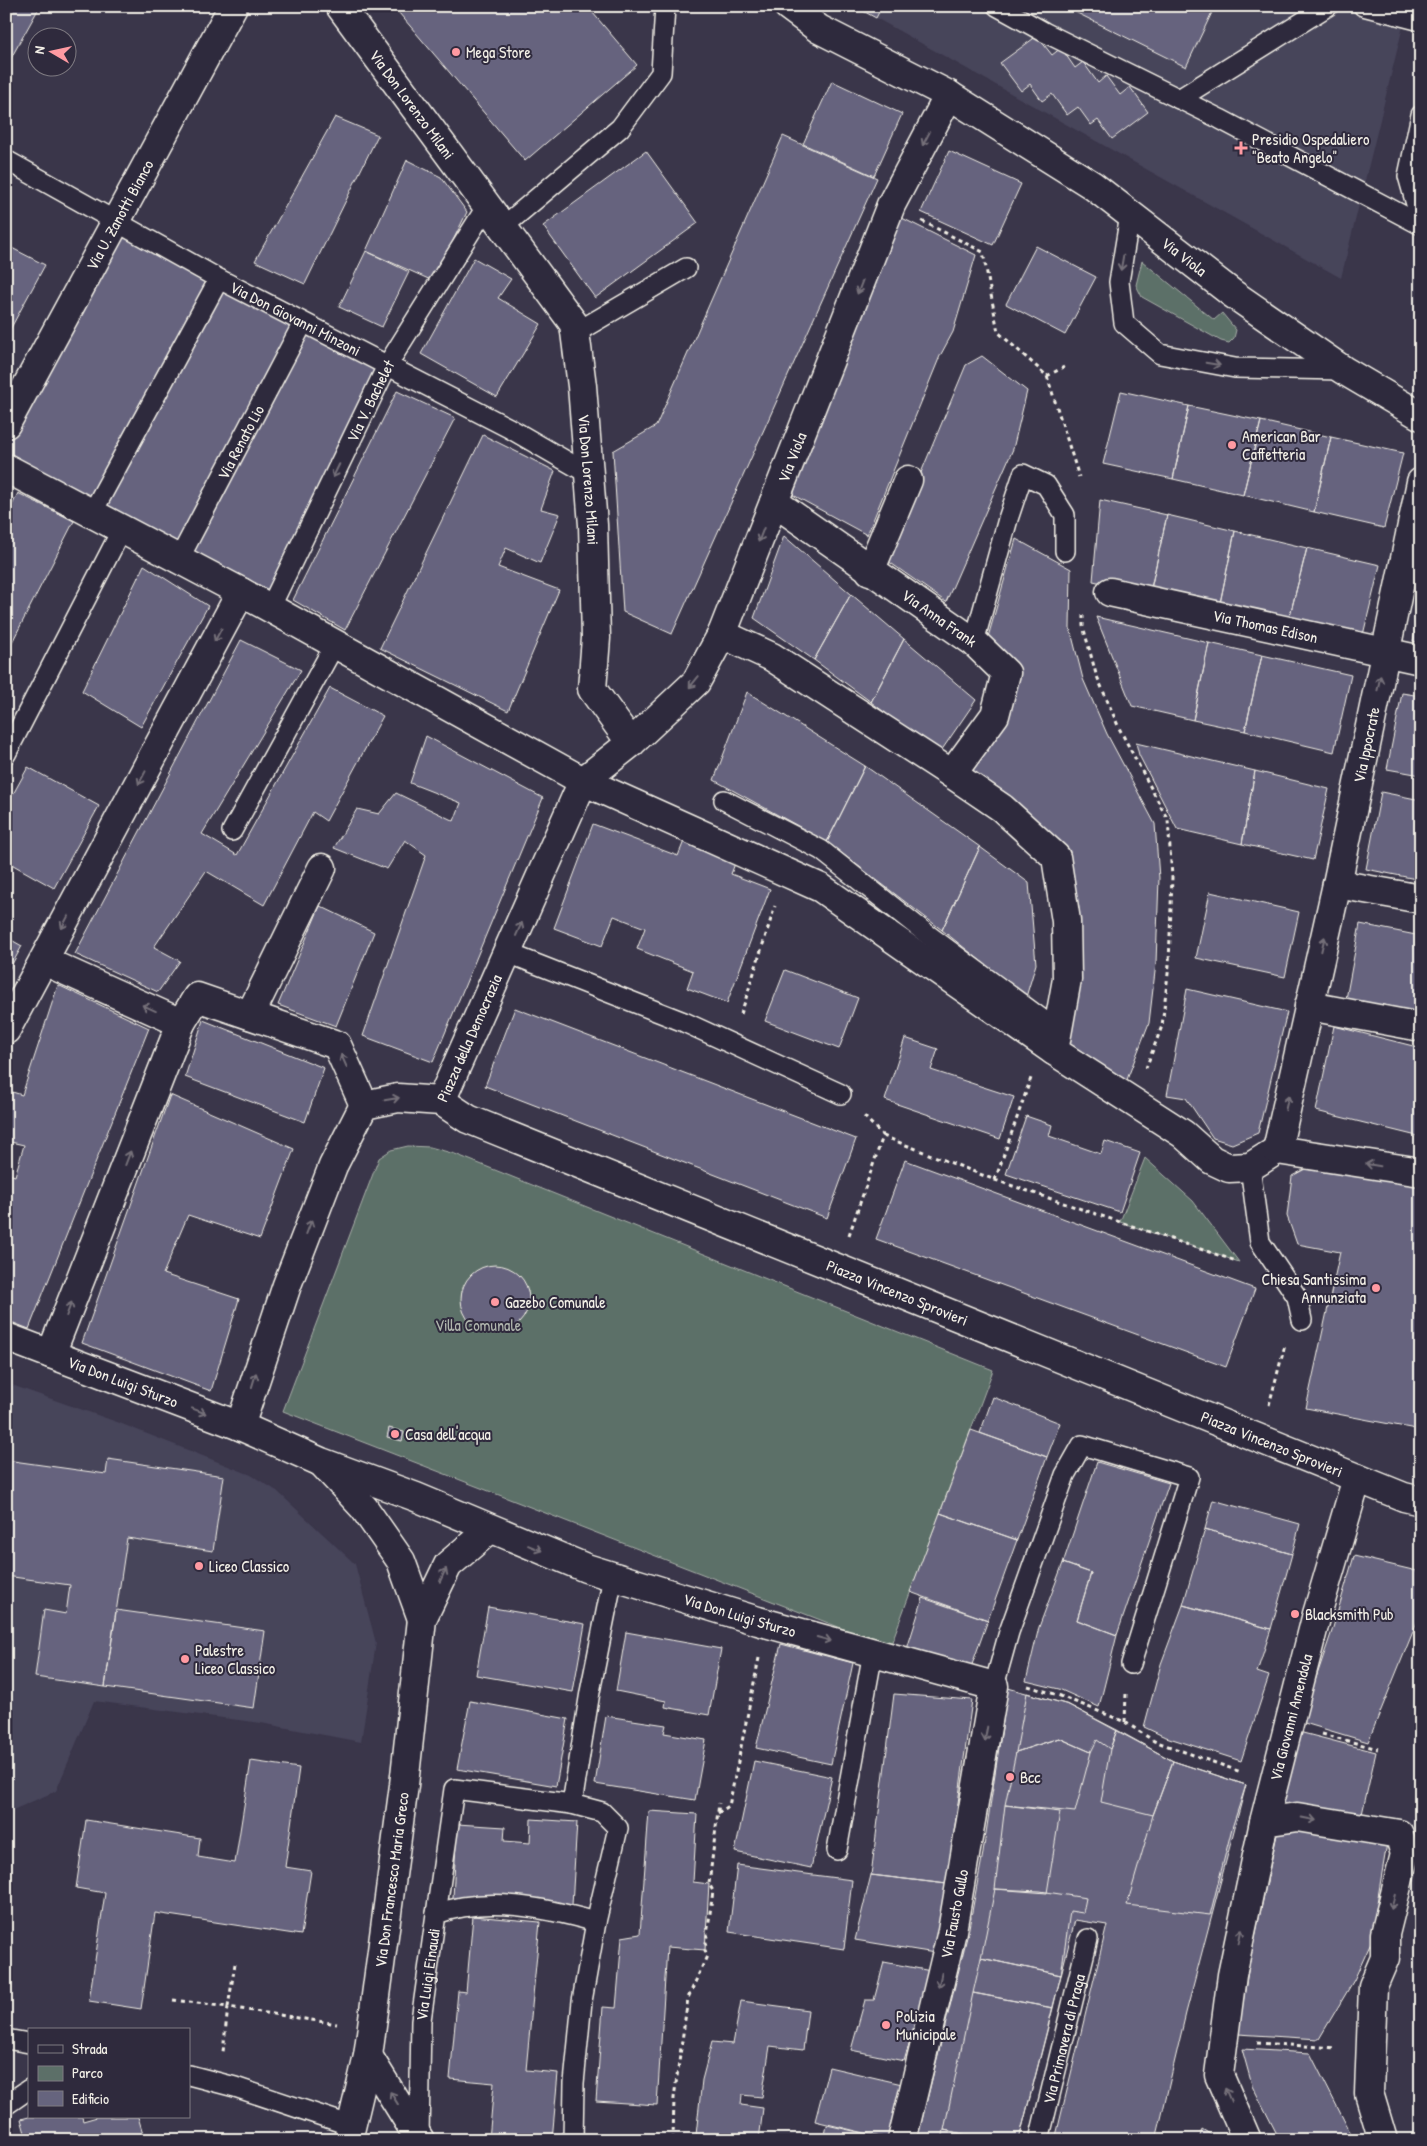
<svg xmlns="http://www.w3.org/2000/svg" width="1427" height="2146" viewBox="0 0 1427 2146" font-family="'Patrick Hand',sans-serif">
	<rect width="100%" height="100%" fill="#3a364a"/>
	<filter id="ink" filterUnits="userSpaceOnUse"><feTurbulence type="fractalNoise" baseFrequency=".02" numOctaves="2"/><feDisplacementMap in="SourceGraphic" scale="10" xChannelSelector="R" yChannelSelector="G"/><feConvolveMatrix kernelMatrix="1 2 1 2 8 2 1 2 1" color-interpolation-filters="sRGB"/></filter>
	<g filter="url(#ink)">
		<path fill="#47445a" d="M854,6H1408L1341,278L876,18Z
			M6,1383L117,1422L251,1475L277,1491L355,1564L376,1643L361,1742L261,1723L94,1701L56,1791L6,1813Z"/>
		<path fill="#5c6f68" stroke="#a8b0a8" d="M1142,261L1214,320L1222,313L1236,330L1234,338L1229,343L1221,341L1142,297L1136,285Z
			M408,1146L430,1147L455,1154L993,1370L890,1647L283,1411L379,1158L391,1150Z
			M1145,1158L1193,1201L1239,1262L1120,1222Z"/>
		<path fill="#66647e" stroke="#f4f1e8" d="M6,6H40L6,67Z
			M393,6H587L637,65L525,161Z
			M854,6H882L876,18Z
			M1063,6H1215L1186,67Z
			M1037,36L1052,55L1061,48L1075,68L1083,62L1098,83L1106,76L1120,95L1130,87L1148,112L1112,139L1098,120L1091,125L1078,107L1067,115L1052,94L1042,101L1030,84L1021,91L1000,63Z
			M832,81L902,114L874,176L803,144Z
			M335,117L378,135L305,284L255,261Z
			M783,136L877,178L672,634L623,612L613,451L656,426Z
			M646,151L698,223L595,298L543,226Z
			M949,151L1021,184L993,245L921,212Z
			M407,160L441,177L467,212L433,281L366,251Z
			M894,214L976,255L953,332L940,356L867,535L793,495L863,294Z
			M115,223L219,279L92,513L6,468V424Z
			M6,245L45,265L6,337Z
			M1036,246L1096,277L1065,335L1006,304Z
			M366,251L409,272L382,327L339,307Z
			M474,258L511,279L498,298L541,324L497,397L421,354Z
			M219,279L303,323L179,559L92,513Z
			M303,323L388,364L270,608L179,559Z
			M982,356L1027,391L1013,449L946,602L885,559L966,365Z
			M397,391L455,418L345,630L293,600Z
			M1121,391L1189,406L1173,479L1103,464Z
			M1189,406L1261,421L1243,495L1173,479Z
			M1261,421L1331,437L1314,512L1243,495Z
			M483,435L555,471L541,509L560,514L540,563L506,548L498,567L559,590L508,711L380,648Z
			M1331,437L1403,453L1384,528L1314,512Z
			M18,493L74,521L6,654V518Z
			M1100,500L1167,515L1150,593L1093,581Z
			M1167,515L1235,531L1219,608L1150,593Z
			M1235,531L1307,548L1288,623L1219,608Z
			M784,536L851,594L814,660L754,618Z
			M1016,539L1071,569L1070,628L1083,679L1107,734L1155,824L1159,878L1156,963L1149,1023L1126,1082L1069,1045L1078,920L1069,851L1010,797L971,771L1007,720L1020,669L988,637Z
			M1307,548L1380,565L1362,639L1288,623Z
			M144,565L208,606L141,727L82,691Z
			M851,594L904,639L871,702L814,660Z
			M1421,608V643L1413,641Z
			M1096,617L1209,643L1193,720L1132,706Z
			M904,639L976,700L939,754L871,702Z
			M241,640L301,670L202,834L237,855L330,688L383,716L326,821L313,812L264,905L206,871L154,947L180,961L158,992L75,954Z
			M1209,643L1262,655L1245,731L1193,720Z
			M1262,655L1351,675L1334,752L1245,731Z
			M747,692L865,766L827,842L714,780Z
			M1402,693L1421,696V775L1387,769Z
			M426,736L543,798L433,1062L363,1036L426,855L405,840L387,869L334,848L357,809L379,814L396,793L454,821L461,803L410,783Z
			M1136,743L1255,771L1242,844L1177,829L1139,755Z
			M865,766L980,847L942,930L827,842Z
			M28,767L99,806L54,888L6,861V807Z
			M1255,771L1329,789L1313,860L1242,844Z
			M1381,792L1421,800V880L1366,869Z
			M593,824L678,856L684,841L736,861L731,874L770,889L727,1003L687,988L693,971L637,949L645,928L614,916L602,946L554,928Z
			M980,847L1029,883L1036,964L1026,997L942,930Z
			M1210,892L1299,912L1285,977L1196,958Z
			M320,906L374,932L336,1026L278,1005Z
			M1360,924L1421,936V1013L1346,999Z
			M6,937L22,946L6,975Z
			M785,970L858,998L839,1049L765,1021Z
			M58,985L149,1028L29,1329L6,1320V1173L15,1176L24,1145L6,1141V1090L22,1095Z
			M1187,989L1287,1012L1258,1133L1232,1144L1213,1138L1186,1098L1167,1095Z
			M515,1008L856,1139L827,1218L485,1086Z
			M203,1020L324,1068L305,1122L185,1077Z
			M1334,1026L1421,1048V1137L1316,1111Z
			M905,1038L938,1049L931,1070L1014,1097L1000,1139L885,1100Z
			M170,1095L294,1149L260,1239L188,1215L163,1274L239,1299L211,1391L82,1343Z
			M1026,1116L1052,1125L1049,1136L1101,1154L1105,1141L1140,1153L1120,1212L1006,1174Z
			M905,1160L1255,1289L1226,1367L876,1239Z
			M1305,1169L1421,1186V1430L1306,1408L1340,1252L1297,1244L1287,1216L1292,1176Z
			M461 1299a34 34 0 1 1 68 0a34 34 0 1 1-68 0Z
			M993,1397L1060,1423L1047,1457L980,1433Z
			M389,1428L404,1432L402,1441L387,1437Z
			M971,1430L1047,1457L1017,1540L940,1513Z
			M108,1459L224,1476L213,1551L127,1538L105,1687L35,1677L44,1610L66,1614L70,1585L6,1576V1460L106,1474Z
			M1097,1462L1169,1483L1117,1635L1077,1620L1091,1573L1063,1563Z
			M1213,1500L1300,1524L1292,1554L1205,1529Z
			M940,1513L1017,1540L988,1620L910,1592Z
			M1205,1529L1292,1554L1271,1629L1183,1605Z
			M1354,1556L1421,1572V1612L1368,1742L1301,1722L1332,1631Z
			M1063,1563L1091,1573L1077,1620L1117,1635L1099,1707L1059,1689L1026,1681L1039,1627Z
			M923,1598L988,1620L969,1673L906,1652Z
			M1183,1605L1271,1629L1257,1672L1269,1676L1241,1761L1163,1736L1144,1727L1161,1664Z
			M488,1607L585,1624L573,1692L476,1675Z
			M116,1610L265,1631L254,1708L105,1687Z
			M626,1632L721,1649L709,1715L665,1707L666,1701L616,1691Z
			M781,1644L853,1663L831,1764L756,1748Z
			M1008,1688L1069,1705L1173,1761L1246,1785L1186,2013L1156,2140H1055L1107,1925L1075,1920L1019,2140H917L968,1933L983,1853Z
			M1027,1693L1069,1705L1117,1730L1110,1749L1097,1740L1091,1752L1059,1738L1016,1752Z
			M894,1694L972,1700L947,1884L871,1875Z
			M470,1701L568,1719L556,1786L457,1769Z
			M606,1716L666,1725L664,1733L706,1740L695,1800L595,1784Z
			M1117,1730L1173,1761L1153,1815L1101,1802L1110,1749Z
			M1299,1732L1376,1752L1360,1823L1279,1808Z
			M1059,1738L1091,1752L1075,1812L1005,1805L1016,1752Z
			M251,1761L299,1768L285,1867L311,1871L301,1935L155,1913L141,2009L89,2001L105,1893L76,1888L86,1820L200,1838L198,1857L235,1863Z
			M754,1761L832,1777L811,1868L735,1852Z
			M1173,1761L1246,1785L1232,1828L1210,1915L1127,1905L1153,1815Z
			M1005,1805L1060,1812L1047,1893L995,1889Z
			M649,1811L697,1814L693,1882L709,1884L705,1950L667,1947L657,2105L596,2101L603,2007L616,2008L622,1937L640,1934Z
			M531,1819L577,1822L572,1905L453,1898L457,1824L505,1827L504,1841L530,1843Z
			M1279,1825L1387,1843L1370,1945L1354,1980L1319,2039L1238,2034L1249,1965Z
			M737,1865L852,1880L844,1949L729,1932Z
			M871,1875L947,1884L935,1953L855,1940Z
			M995,1889L1040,1891L1086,1898L1083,1913L1070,1911L1061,1975L981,1958Z
			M473,1916L540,1922L526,2070L558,2073L552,2140H489L494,2083L450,2079L458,1991L466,1992Z
			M981,1958L1061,1975L1053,2008L973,1993Z
			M884,1962L931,1971L904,2061L851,2050L865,2000H874Z
			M973,1993L1053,2008L1019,2140H991L944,2130Z
			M741,2001L808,2010L803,2050L770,2046L762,2097L742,2095L741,2105L763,2108L759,2140H727L696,2135L702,2080L712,2042L733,2044Z
			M1242,2049L1310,2053L1354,2140H1280L1252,2085Z
			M829,2067L902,2084L889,2139L815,2121Z
			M29,2117H82L83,2121L97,2117H138L145,2140H27L21,2119Z
			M827,2125L889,2139L824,2140Z
			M1202,2129L1213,2136L1214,2140H1199Z
			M944,2130L991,2140H942Z
			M696,2135L727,2140H696Z"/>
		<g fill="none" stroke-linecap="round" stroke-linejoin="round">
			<g stroke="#f4f1e8" stroke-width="22">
				<g id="lane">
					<path d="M997,6L1044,32L1220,119L1421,225"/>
					<path d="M1363,6L1421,21"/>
					<path d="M1179,99L1328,6"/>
					<path d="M1421,115L1408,176L1421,222"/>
					<path id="s1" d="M6,160L219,279L509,428L587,473"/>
					<path d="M1130,215L1119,282L1124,323L1160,354L1235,368L1343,370"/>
					<path d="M504,226L620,128L661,73L665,6"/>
					<path d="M575,333L686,268"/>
					<path d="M92,513L219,279"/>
					<path id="s2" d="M179,559L303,323"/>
					<path id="s3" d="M270,608L388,364L488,204"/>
					<path d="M974,642L1008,519L1023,474L1046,485L1065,515V551"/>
					<path d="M6,754L122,529"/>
					<path d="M724,800L821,850L927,934L1058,1031"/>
					<path d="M232,831L335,644"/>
					<path d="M508,953L684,1022L841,1094"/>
					<path d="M1250,1167L1260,1242L1297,1297L1302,1320"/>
					<path d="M994,1686L1009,1632L1065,1475L1082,1445L1189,1477L1131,1664"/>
					<path d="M837,1850L873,1652"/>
					<path d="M436,1914L454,1789L572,1804"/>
					<path d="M6,2039L29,2043"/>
					<path d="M189,2075L235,2087L352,2126"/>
					<path d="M6,2105L29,2089"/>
					<path id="s4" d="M419,2138L421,2020L436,1914C487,1895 546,1908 596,1922L618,1828L602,1812L572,1804L590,1692L613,1577"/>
					<path d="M573,2140L574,2083L582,2001L596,1922"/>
					<path id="s5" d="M1039,2140L1088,1939"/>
				</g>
			</g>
			<g stroke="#f4f1e8" stroke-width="31">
				<g id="street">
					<path id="s6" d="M340,6L574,324L582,386L593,525L596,638L592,689L631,743"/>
					<path id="s7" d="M788,6L819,29L949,95L1092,185L1233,294L1343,370L1421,416"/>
					<path id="s8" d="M6,424L233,6"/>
					<path d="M6,468L241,592L583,781L821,888L1054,1051L1183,1134L1212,1160L1229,1168L1250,1167L1277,1150"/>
					<path id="s9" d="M774,502L974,642L1006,673L995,715L952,774"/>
					<path d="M870,571L908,480"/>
					<path id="s10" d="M1110,592L1421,660"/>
					<path d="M722,634L772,657L952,774L1002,808L1056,857L1066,921L1067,979L1054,1051"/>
					<path d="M1337,884L1421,899"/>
					<path d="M44,961L181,1023L51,1354"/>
					<path d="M1309,1006L1421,1027"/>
					<path d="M250,1015L322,868"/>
					<path d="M181,1023L197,997L337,1045L364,1105"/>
					<path d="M6,1030L241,592"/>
					<path id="s11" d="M441,1101L583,781L631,743L696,682L722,634L891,205L949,95"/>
					<path id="s12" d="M1277,1150L1337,884L1421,482"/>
					<path d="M1277,1150L1421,1172"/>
					<path id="s13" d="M6,1337L240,1426L321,1462L416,1497L586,1568L758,1621L994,1686L952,1931L902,2140"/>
					<path id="s14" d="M240,1426L287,1285L333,1166L364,1105L398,1098L441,1101L468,1119L1357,1478L1404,1497L1421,1501"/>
					<path d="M323,1464L364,1508L401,1561L422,1619"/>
					<path id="s15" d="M1264,1822L1317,1614L1357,1478"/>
					<path d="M368,2056L420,2140"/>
					<path id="s16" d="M348,2140L368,2056L404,1785L422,1619L448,1565L490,1529"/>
					<path d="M1247,2140L1219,2075L1232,1975L1264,1822L1297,1817L1399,1834L1405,1854L1385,1934V1958L1373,1986L1369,2093L1383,2140"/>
				</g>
			</g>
			<path stroke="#f4f1e8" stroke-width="3" stroke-dasharray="4 4" stroke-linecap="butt" d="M922,221L983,252L998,332L1047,376L1079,477
				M1047,376L1064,367
				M1083,615V626L1096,674L1119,728L1168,820L1172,877L1169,965L1162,1026L1146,1068
				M741,1014L775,906
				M883,1136L995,1180L1236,1261
				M995,1180L1031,1078
				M849,1235L883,1136L863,1115
				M1269,1405L1285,1345
				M1028,1686L1058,1695L1125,1722L1154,1741L1241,1772
				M1125,1722L1126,1693
				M1322,1734L1378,1749
				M718,1813L729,1806L759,1658
				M235,1964L228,2007L337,2024
				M173,2000L228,2007L223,2052
				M1257,2043L1335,2048
				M673,2140L674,2098L688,1998L707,1956L705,1950L713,1891L709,1884L719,1803"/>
			<use href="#lane" stroke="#2f2a3d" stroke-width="19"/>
			<use href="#street" stroke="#2f2a3d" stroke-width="28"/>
		</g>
		<defs><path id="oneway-shaft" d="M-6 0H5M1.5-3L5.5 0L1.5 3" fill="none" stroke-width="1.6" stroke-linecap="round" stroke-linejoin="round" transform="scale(1.25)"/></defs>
		<g stroke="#747079">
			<use href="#oneway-shaft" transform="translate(926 139) rotate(118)"/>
			<use href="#oneway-shaft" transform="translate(1122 263) rotate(100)"/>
			<use href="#oneway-shaft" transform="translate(860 287) rotate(111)"/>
			<use href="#oneway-shaft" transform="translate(1213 364) rotate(10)"/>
			<use href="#oneway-shaft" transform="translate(336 471) rotate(116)"/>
			<use href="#oneway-shaft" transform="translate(761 535) rotate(111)"/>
			<use href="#oneway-shaft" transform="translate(218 635) rotate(118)"/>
			<use href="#oneway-shaft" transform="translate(694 682) rotate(129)"/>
			<use href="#oneway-shaft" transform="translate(1379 683) rotate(-78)"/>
			<use href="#oneway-shaft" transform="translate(142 778) rotate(118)"/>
			<use href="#oneway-shaft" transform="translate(65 922) rotate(118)"/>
			<use href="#oneway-shaft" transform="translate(519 929) rotate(-66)"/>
			<use href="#oneway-shaft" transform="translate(1323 944) rotate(-77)"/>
			<use href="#oneway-shaft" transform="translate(149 1008) rotate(-156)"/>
			<use href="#oneway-shaft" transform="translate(344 1061) rotate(-114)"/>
			<use href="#oneway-shaft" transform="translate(392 1099) rotate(-10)"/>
			<use href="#oneway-shaft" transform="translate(1287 1103) rotate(-77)"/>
			<use href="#oneway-shaft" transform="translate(128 1158) rotate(-69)"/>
			<use href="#oneway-shaft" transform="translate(1373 1165) rotate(-171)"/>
			<use href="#oneway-shaft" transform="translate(309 1227) rotate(-69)"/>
			<use href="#oneway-shaft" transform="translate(69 1309) rotate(-69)"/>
			<use href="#oneway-shaft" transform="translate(254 1380) rotate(-73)"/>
			<use href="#oneway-shaft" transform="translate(199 1411) rotate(21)"/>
			<use href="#oneway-shaft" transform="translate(535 1548) rotate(22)"/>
			<use href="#oneway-shaft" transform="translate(443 1575) rotate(-65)"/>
			<use href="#oneway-shaft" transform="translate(824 1639) rotate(15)"/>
			<use href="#oneway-shaft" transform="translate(986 1734) rotate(100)"/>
			<use href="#oneway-shaft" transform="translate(1309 1819) rotate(11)"/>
			<use href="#oneway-shaft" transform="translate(1393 1902) rotate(104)"/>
			<use href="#oneway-shaft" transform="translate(1240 1936) rotate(-79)"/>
			<use href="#oneway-shaft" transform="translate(940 1980) rotate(103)"/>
			<use href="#oneway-shaft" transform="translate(1228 2095) rotate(-114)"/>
			<use href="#oneway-shaft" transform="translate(394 2098) rotate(-122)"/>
		</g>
	</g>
	<g fill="#ff9aa2" stroke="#2f2a3d" stroke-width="2">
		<circle cx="456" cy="52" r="5"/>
		<path d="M1238.5 140.5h5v5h5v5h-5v5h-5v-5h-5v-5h5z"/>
		<circle cx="1232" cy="445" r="5"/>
		<circle cx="1376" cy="1288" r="5"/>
		<circle cx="495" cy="1302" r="5"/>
		<circle cx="395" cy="1434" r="5"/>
		<circle cx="199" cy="1566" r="5"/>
		<circle cx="1295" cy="1614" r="5"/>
		<circle cx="185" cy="1659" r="5"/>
		<circle cx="1010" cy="1777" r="5"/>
		<circle cx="886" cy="2025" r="5"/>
	</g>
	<g text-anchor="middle" stroke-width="4" stroke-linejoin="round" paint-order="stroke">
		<g font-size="16" fill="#f4f1e8" stroke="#2f2a3d" text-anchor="start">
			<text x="466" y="58">Mega Store</text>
			<text x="1252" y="145">Presidio Ospedaliero<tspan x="1252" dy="18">"Beato Angelo"</tspan></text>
			<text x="1242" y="442">American Bar<tspan x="1242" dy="18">Caffetteria</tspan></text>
			<text x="1366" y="1285" text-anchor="end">Chiesa Santissima<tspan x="1366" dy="18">Annunziata</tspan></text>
			<text x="505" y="1308">Gazebo Comunale</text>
			<text x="405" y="1440">Casa dell'acqua</text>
			<text x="209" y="1572">Liceo Classico</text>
			<text x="1305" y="1620">Blacksmith Pub</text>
			<text x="195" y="1656">Palestre<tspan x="195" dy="18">Liceo Classico</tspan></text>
			<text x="1020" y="1783">Bcc</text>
			<text x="896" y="2022">Polizia<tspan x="896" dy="18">Municipale</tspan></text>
		</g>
		<g font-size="16" fill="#f4f1e8" stroke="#2f2a3d">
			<text dy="6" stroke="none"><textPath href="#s6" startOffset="122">Via Don Lorenzo Milani</textPath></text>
			<text dy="6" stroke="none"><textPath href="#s8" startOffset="238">Via U. Zanotti Bianco</textPath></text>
			<text dy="6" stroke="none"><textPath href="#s7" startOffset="470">Via Viola</textPath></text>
			<text dy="6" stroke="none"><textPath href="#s1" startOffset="330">Via Don Giovanni Minzoni</textPath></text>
			<text dy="6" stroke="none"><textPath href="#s3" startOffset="230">Via V. Bachelet</textPath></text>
			<text dy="6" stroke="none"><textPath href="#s2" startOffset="132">Via Renato Lio</textPath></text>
			<text dy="6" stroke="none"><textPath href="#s11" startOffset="745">Via Viola</textPath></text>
			<text dy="6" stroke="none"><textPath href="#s6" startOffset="551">Via Don Lorenzo Milani</textPath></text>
			<text dy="6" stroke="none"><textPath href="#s9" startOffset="202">Via Anna Frank</textPath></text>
			<text dy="6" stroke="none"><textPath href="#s10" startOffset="159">Via Thomas Edison</textPath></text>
			<text dy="6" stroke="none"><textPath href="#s12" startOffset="415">Via Ippocrate</textPath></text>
			<text dy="6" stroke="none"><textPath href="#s11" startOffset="69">Piazza della Democrazia</textPath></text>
			<text dy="6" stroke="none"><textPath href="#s14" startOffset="918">Piazza Vincenzo Sprovieri</textPath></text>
			<text dy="6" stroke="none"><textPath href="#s13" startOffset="125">Via Don Luigi Sturzo</textPath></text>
			<text dy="6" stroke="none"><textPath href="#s14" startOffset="1322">Piazza Vincenzo Sprovieri</textPath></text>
			<text dy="6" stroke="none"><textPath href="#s13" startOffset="785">Via Don Luigi Sturzo</textPath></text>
			<text dy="6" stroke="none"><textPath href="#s15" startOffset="108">Via Giovanni Amendola</textPath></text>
			<text dy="6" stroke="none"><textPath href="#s16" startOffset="264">Via Don Francesco Maria Greco</textPath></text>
			<text transform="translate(954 1914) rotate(-79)" y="6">Via Fausto Gullo</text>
			<text dy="6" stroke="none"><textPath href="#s4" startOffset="164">Via Luigi Einaudi</textPath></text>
			<text dy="6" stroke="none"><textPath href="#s5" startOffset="104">Via Primavera di Praga</textPath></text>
		</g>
		<g font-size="16" fill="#b0b6ae" stroke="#2f2a3d">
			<text x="478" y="1331">Villa Comunale</text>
		</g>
	</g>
	<rect width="1427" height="2146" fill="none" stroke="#2f2a3d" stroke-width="25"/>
	<rect x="12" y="12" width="1402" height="2121" fill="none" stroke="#f4f1e8" stroke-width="2" filter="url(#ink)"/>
	<rect x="28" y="2028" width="162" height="90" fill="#2f2a3d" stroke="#7e7a81"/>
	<rect x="38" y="2045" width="25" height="8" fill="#2f2a3d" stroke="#7e7a81"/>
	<text x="72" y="2054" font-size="15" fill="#f4f1e8">Strada</text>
	<rect x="38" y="2066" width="25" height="15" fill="#5c6f68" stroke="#7e7a81"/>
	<text x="72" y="2078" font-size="15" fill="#f4f1e8">Parco</text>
	<rect x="38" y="2091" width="25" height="15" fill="#66647e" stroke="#7e7a81"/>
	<text x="72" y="2104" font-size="15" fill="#f4f1e8">Edificio</text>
	<g transform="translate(52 52) rotate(279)"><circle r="24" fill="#2f2a3d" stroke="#7e7a81"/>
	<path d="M0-4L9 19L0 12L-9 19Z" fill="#ff9aa2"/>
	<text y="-8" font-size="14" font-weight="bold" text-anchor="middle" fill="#f4f1e8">N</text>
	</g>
</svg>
